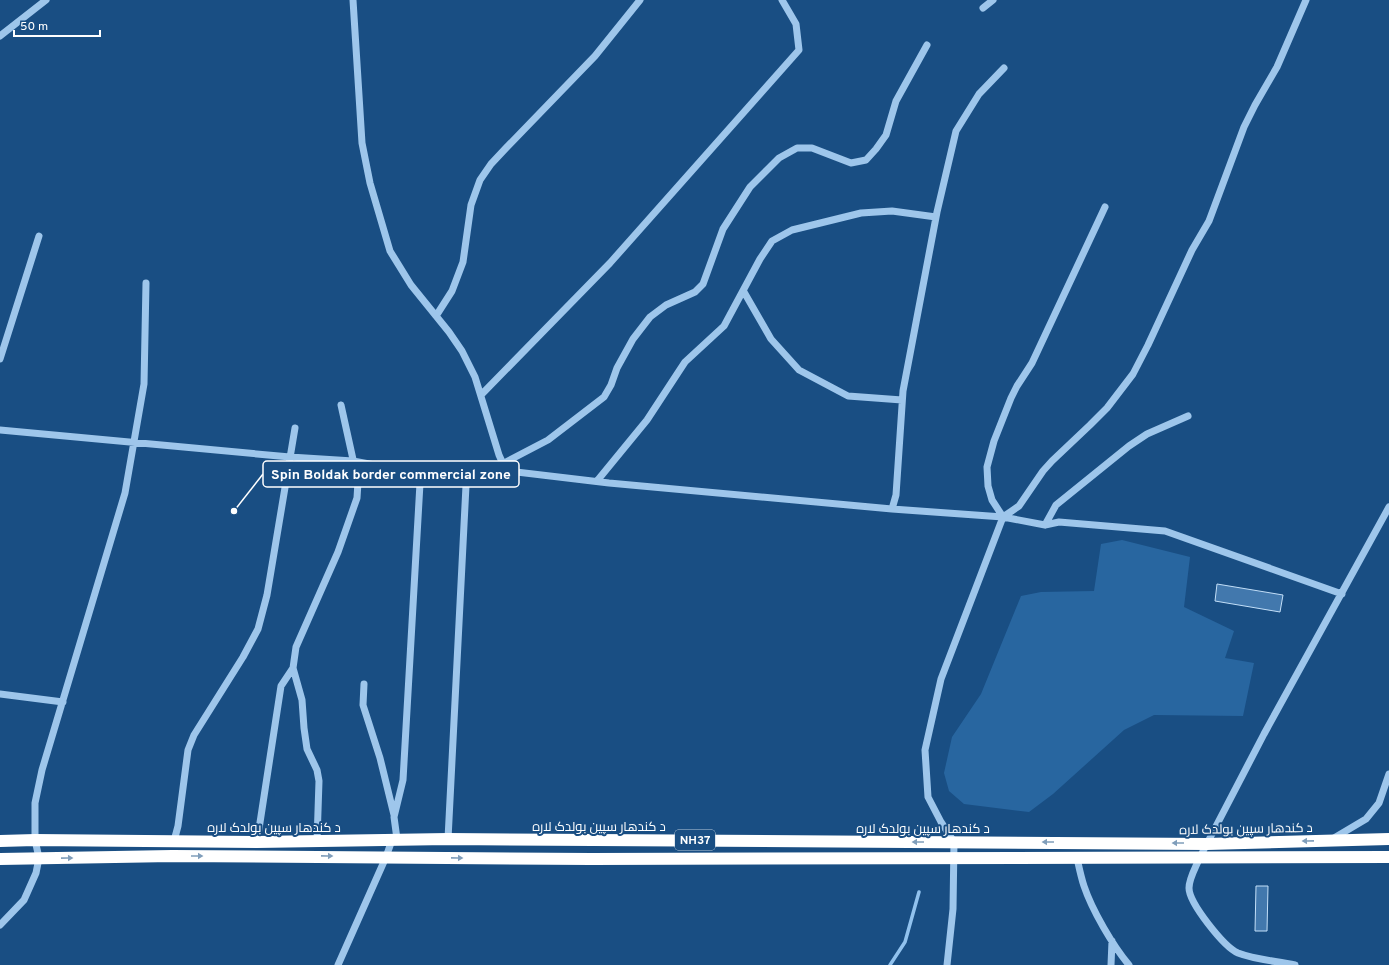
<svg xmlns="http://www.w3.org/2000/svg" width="1389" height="965" viewBox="0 0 1389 965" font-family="Overpass,Cairo,sans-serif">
	<rect width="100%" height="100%" fill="#194e83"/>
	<path fill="#2866a0" d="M1122,540L1190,557L1184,607L1234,631L1225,658L1254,663L1243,716L1154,715L1124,730L1053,794L1029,812L964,804L949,791L944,773L952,737L981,694L1021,596L1041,592L1094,591L1101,544Z"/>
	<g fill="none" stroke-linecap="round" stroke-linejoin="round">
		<path stroke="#91c2ee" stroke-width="3.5" d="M890,965L905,942L919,892"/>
	</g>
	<path fill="#4278ad" stroke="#c3dff8" d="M1217,584L1283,595L1280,612L1215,601Z
		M1256,886H1268L1267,931H1255Z"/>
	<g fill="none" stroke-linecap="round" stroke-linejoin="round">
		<path stroke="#9ec6eb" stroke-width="7" d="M353,0L362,143L370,183L390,251L411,285L449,332L462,351L475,377L499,455L504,466
			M983,8L993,0
			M0,36L46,0
			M744,292L771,339L799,370L848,396L902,400
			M436,316L452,291L463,262L471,205L480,180L491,164L506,148L595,56L640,0
			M0,359L39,236
			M481,395L610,263L799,50L796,24L782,0
			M0,430L290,457L353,461L380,466H467L609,483L892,509L1003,517L1045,525L1059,522L1165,531L1342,594
			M504,463L548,440L604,397L611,385L617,368L633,339L650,317L666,305L695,292L703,284L723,229L750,187L779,158L797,148H812L851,163L866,160L876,149L886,135L896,101L927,45
			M597,481L647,420L685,362L724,326L760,259L772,241L792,230L861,213L892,211L936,217
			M892,509L896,495L903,391L937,212L956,131L979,94L1004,68
			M1003,517L992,500L988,486L987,467L994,441L1011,398L1017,386L1032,363L1105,207
			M1045,525L1056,505L1129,446L1147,434L1188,416
			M364,684L363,705L380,758L394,815
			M0,694L63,702
			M1334,838L1366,819L1379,803L1389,774
			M397,839L394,817L403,780L421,466
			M448,839L467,466
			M174,841L178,826L188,750L194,735L243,657L258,629L267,595L295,428
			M317,841L319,781L317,770L307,749L304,728L302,700L293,668L296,647L338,552L357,498L358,482L341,405
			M257,842L281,686L293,668
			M1077,858C1079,867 1081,877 1084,886C1092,910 1113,946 1129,965
			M0,925L24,900L36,873L39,858L35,840V803L42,770L125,493L144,384L146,283
			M338,965L386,857L392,840
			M947,965L953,909L954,842L941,822L928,797L925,750L941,679L1003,517L1019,506L1043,471L1052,461L1090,425L1107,408L1133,374L1148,345L1192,250L1209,221L1244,127L1255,105L1277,67L1306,0
			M1111,965L1112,941
			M1295,965C1277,961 1256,960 1238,953C1224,947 1189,903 1189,888C1189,878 1196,867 1199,859L1264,734L1389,507"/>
		<path stroke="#fff" stroke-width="12" d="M0,841L35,840L257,842L448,839L1207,844L1389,839
			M0,859L172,856L591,859L1389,857"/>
	</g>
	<defs><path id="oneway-solid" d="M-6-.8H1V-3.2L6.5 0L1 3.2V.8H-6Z"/></defs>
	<g fill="#809ebb">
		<use href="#oneway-solid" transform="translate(1308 841) rotate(179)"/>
		<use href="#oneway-solid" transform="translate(918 842) rotate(-180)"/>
		<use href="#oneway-solid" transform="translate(1048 842) rotate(-180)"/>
		<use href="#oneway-solid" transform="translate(1178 843) rotate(-180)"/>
		<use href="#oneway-solid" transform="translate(197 856)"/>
		<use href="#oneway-solid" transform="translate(327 856) rotate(1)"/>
		<use href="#oneway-solid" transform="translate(67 858) rotate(-1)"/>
		<use href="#oneway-solid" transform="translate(457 858) rotate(1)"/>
	</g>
	<g text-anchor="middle" stroke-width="4" stroke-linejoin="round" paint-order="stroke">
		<rect fill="#194e83" stroke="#bacada" stroke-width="1" x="675" y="830" width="40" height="20" rx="3"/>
		<g font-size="12" font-weight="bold" fill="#fff">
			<text x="695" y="844">NH37</text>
		</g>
		<g font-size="13" fill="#fff" stroke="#194e83">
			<text x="599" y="831">د کندهار سپین بولدک لاره</text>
			<text x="274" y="832">د کندهار سپین بولدک لاره</text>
			<text x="923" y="833">د کندهار سپین بولدک لاره</text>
			<text transform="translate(1246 828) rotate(-1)" y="5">د کندهار سپین بولدک لاره</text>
		</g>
	</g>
	<path fill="none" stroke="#fff" stroke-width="1.5" d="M234 511L263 474"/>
	<circle fill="#fff" stroke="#194e83" stroke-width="1.5" cx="234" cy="511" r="4"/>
	<rect fill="#194e83" stroke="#fff" stroke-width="1.5" x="263" y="461" width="256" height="26" rx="4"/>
	<g font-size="14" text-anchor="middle" font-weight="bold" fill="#fff">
		<text x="391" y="479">Spin Boldak border commercial zone</text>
	</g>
	<path d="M14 30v6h86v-6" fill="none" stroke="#ffffff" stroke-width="2"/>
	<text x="20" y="30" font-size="12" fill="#ffffff" stroke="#194e83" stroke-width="3" paint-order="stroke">50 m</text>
</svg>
